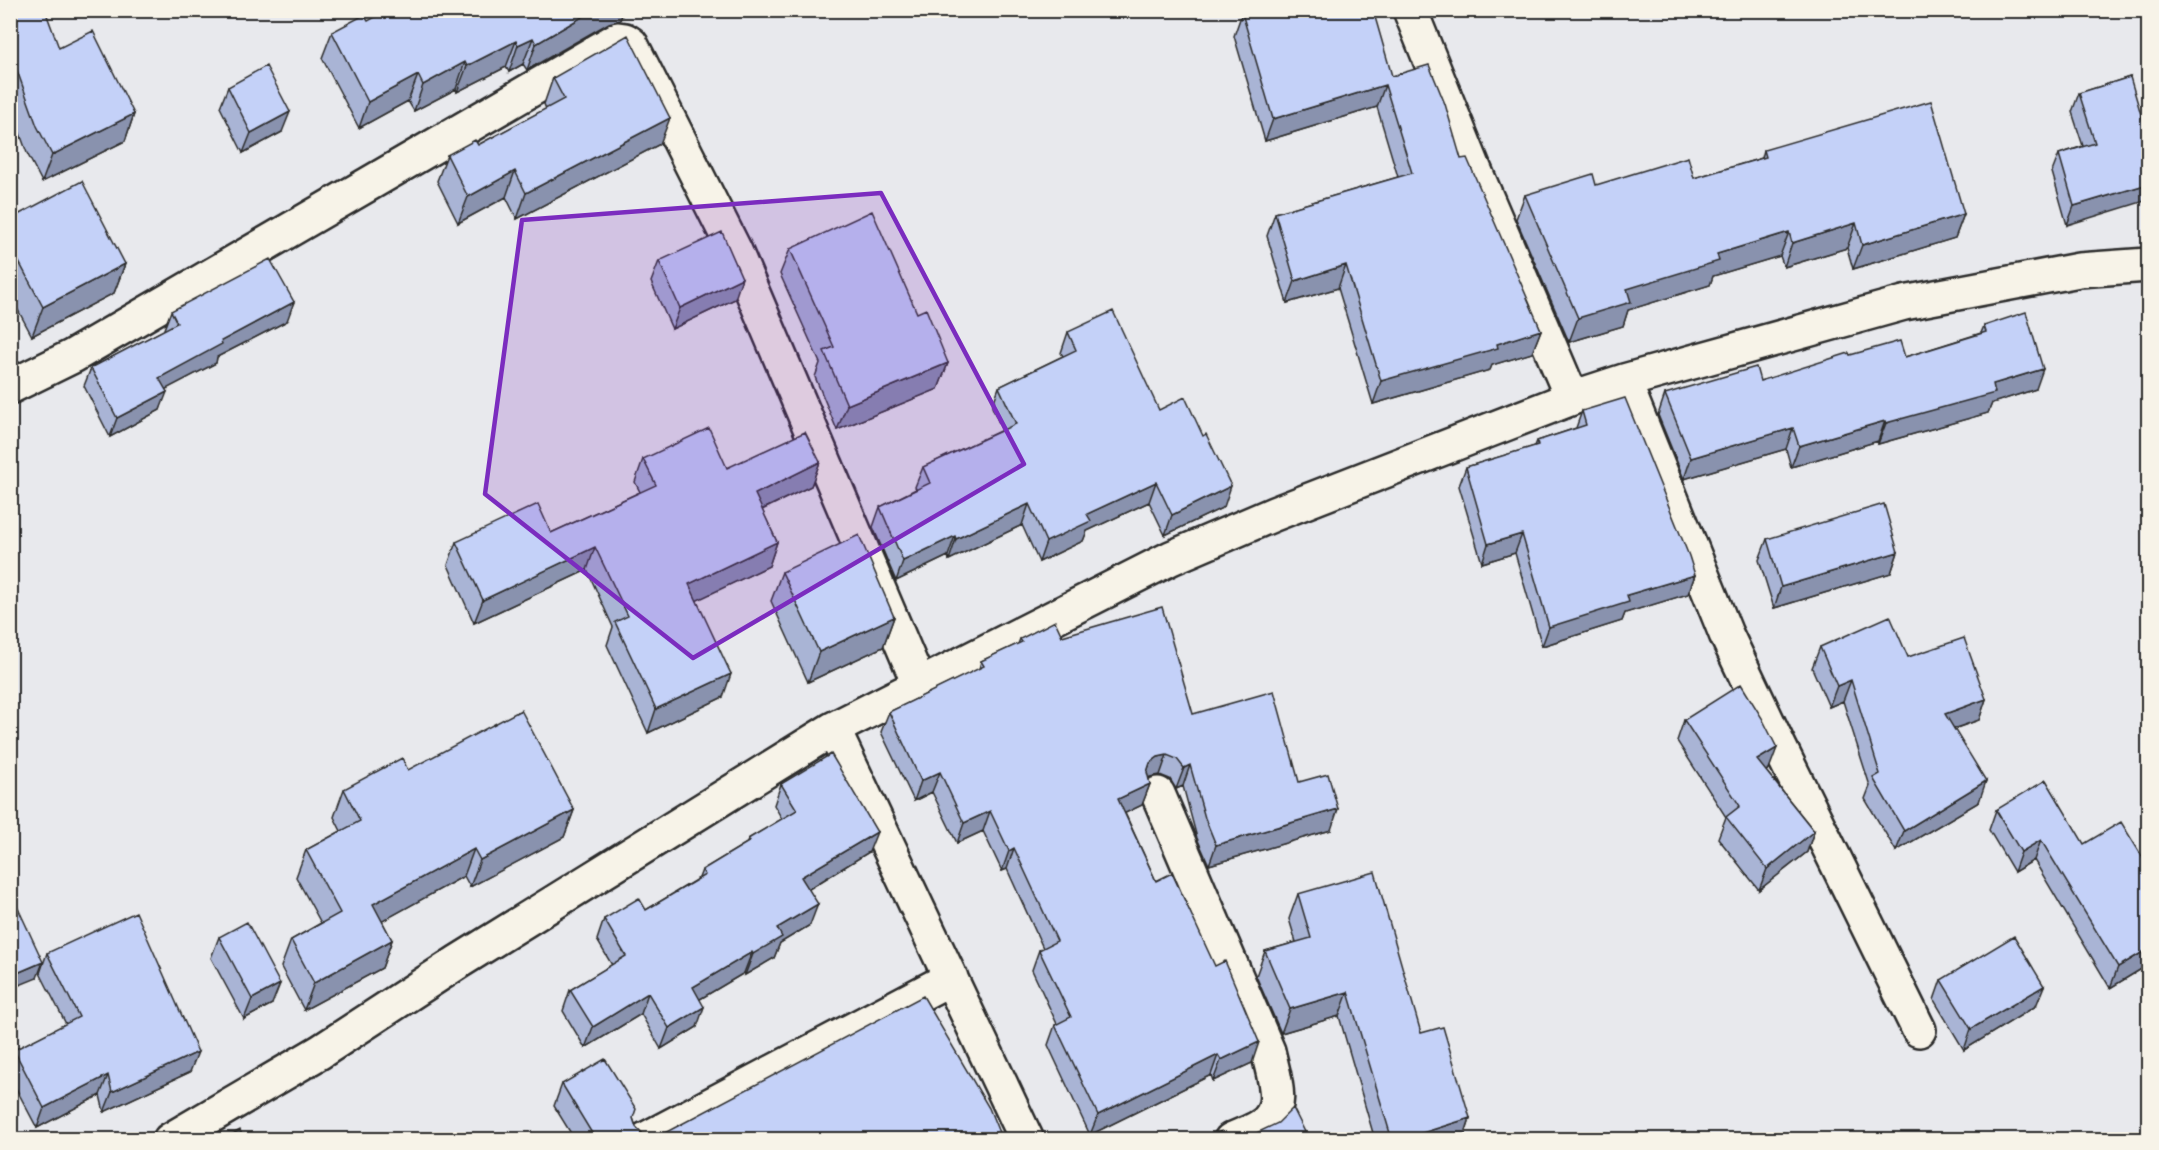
<svg xmlns="http://www.w3.org/2000/svg" width="2159" height="1150" viewBox="0 0 2159 1150" font-family="'Comic Neue',sans-serif">
	<rect width="100%" height="100%" fill="#e8e9ed"/>
	<filter id="ink" filterUnits="userSpaceOnUse"><feTurbulence type="fractalNoise" baseFrequency=".0167" numOctaves="2"/><feDisplacementMap in="SourceGraphic" scale="12" xChannelSelector="R" yChannelSelector="G"/><feConvolveMatrix kernelMatrix="1 2 1 2 8 2 1 2 1" color-interpolation-filters="sRGB"/></filter>
	<g filter="url(#ink)">
		<g fill="none" stroke-linecap="round" stroke-linejoin="round">
			<g stroke="#2b2b2b" stroke-width="38">
				<path id="street" d="M1410,10L1473,166L1572,398
					M1624,381L1726,634L1779,746L1919,1030
					M10,387L73,356L618,39L625,40L631,44L735,251L919,684
					M833,729L1171,558L1274,514L1572,398L1624,381L1904,303L2079,270L2148,265
					M1158,794L1268,1051C1273,1075 1288,1110 1261,1126C1252,1132 1241,1135 1231,1140
					M170,1140L320,1052L458,962L833,729L1027,1140
					M644,1140L951,978"/>
			</g>
			<use href="#street" stroke="#f7f3e8" stroke-width="33"/>
		</g>
		<path fill="#a9b4d5" stroke="#2b2b2b" stroke-width="1.5" d="M10,10L59,48L134,114L125,141L42,182L27,153L10,106Z
			M1242,13L1392,76L1461,159L1541,330L1532,353L1492,365L1490,370L1373,404L1338,288L1287,303L1267,236L1275,213L1398,177L1377,107L1265,141L1234,36Z
			M620,20L609,23L527,70L523,64L509,72L506,67L457,92L456,89L414,111L408,101L359,128L322,58L332,32L368,21Z
			M2130,77L2067,225L2052,172L2059,154L2083,146L2072,112L2079,93Z
			M553,78L660,144L517,219L506,197L458,223L437,181L447,155L478,145L546,109L544,104Z
			M228,87L282,132L243,153L220,107Z
			M1764,150L1964,214L1955,238L1853,269L1847,248L1784,267L1780,256L1713,276L1710,285L1628,310L1623,326L1569,342L1516,219L1525,195L1596,185L1694,178L1762,158Z
			M10,219L125,264L114,293L32,336L10,295Z
			M790,249L917,313L948,363L938,389L837,430L815,377L820,363L780,274Z
			M659,261L735,299L672,329L651,282Z
			M171,311L287,321L217,357L216,363L165,389L160,410L110,437L84,386L91,368L164,330V329Z
			M1984,326L2036,389L1992,403L1988,413L1878,444V441L1791,467L1786,449L1684,479L1658,415L1665,394L1760,381L1850,355L1905,357L1981,333Z
			M1068,332L1159,410L1224,507L1165,535L1149,502L1087,531L1083,541L1039,562L1022,525L949,560L948,556L896,581L873,527L880,507L916,489L915,487L923,467L1002,430L992,407L999,387L1063,356L1061,353Z
			M1582,411L1695,575L1688,594L1625,613L1622,621L1542,646L1515,553L1482,563L1459,486L1466,467L1535,446L1537,441L1576,428Z
			M643,459L727,468L820,462L811,486L762,510L777,542L769,566L696,600L723,697L648,733L607,645L613,627L587,570L474,623L448,565L456,542L551,533L640,492L635,482Z
			M1767,539L1898,552L1891,573L1774,608L1759,560Z
			M782,572L894,617L883,647L808,682L771,601Z
			M1062,636L1193,714L1299,782L1331,830L1209,865L1197,838L1183,786L1176,789L1170,779L1160,775L1150,777L1148,779L1150,784L1142,805L1125,813L1156,881L1252,1063L1213,1081L1211,1075L1090,1135L1048,1045L1055,1025L1057,1024L1032,970L1039,950L1043,948L1007,869L1002,871L983,831L957,843L932,792L914,801L881,732L889,712L979,669L981,661L1018,644L1020,639Z
			M1820,647L1908,657L1986,699L1979,720L1954,729L1979,802L1896,851L1865,799L1870,786L1843,701L1829,707L1812,668Z
			M1684,720L1769,769L1766,771L1814,831L1807,852L1759,890L1718,838L1726,817L1677,741Z
			M408,770L574,810L564,837L470,887L464,876L382,921L392,940L382,968L304,1010L281,967L291,940L321,923L296,877L306,850L341,831L334,817L344,789Z
			M781,784L869,852L809,889L810,925L780,943L774,958L745,975L744,973L700,999L697,1027L661,1049L641,1014L585,1048L563,1011L570,990L612,965L597,940L604,919L646,910L699,878L702,870L747,843L748,839L782,819L774,805Z
			M1996,810L2084,844L2143,858L2148,965L2110,988L2034,860L2014,872L1989,830Z
			M1298,894L1421,1033L1470,1118L1463,1140H1375L1339,1016L1281,1033L1256,976L1265,951L1296,942L1289,919Z
			M219,937L272,1004L244,1019L211,958Z
			M47,953L190,1072L104,1112L100,1095L37,1128L10,1077V1060L14,1050L66,1024L40,973Z
			M1941,980L2036,1006L1964,1050L1934,1000Z
			M562,1084L633,1118L636,1127L643,1134L652,1137L1002,1140H575L554,1106Z
			M1217,1133L1228,1137L1235,1140H1214Z"/>
		<path fill="#8992ae" stroke="#2b2b2b" stroke-width="1.5" d="M594,10H624L620,20L609,23L527,70L536,44Z
			M533,38L523,64L509,72L518,45Z
			M516,41L506,67L457,92L467,66Z
			M465,62L456,89L414,111L423,85Z
			M418,75L408,101L359,128L368,102Z
			M1385,85L1377,107L1265,141L1273,119Z
			M290,112L282,132L243,153L251,133Z
			M134,114L125,141L42,182L52,155Z
			M670,118L660,144L517,219L526,193Z
			M515,171L506,197L458,223L468,197Z
			M2148,184V200L2067,225L2074,206Z
			M1964,214L1955,238L1853,269L1862,245Z
			M1856,223L1847,248L1784,267L1792,243Z
			M1789,232L1780,256L1713,276L1710,285L1628,310L1623,326L1569,342L1578,318L1627,289L1717,254Z
			M125,264L114,293L32,336L43,307Z
			M1346,265L1338,288L1287,303L1295,281Z
			M742,278L735,299L672,329L680,308Z
			M294,302L287,321L217,357L216,363L153,396L159,378L221,341Z
			M1541,330L1532,353L1492,365L1490,370L1373,404L1381,381Z
			M948,363L938,389L837,430L847,405Z
			M2043,369L2036,389L1992,403L1988,413L1878,444L1886,423L1993,384Z
			M167,392L160,410L110,437L117,418Z
			M1885,421L1878,441L1791,467L1799,446Z
			M1793,428L1786,449L1684,479L1691,458Z
			M820,462L811,486L746,517L755,494Z
			M1156,482L1149,502L1087,531L1083,541L1039,562L1046,542L1087,514Z
			M1231,486L1224,507L1165,535L1172,515Z
			M1029,504L1022,525L949,560L956,539Z
			M1522,534L1515,553L1482,563L1488,544Z
			M955,536L948,556L896,581L903,561Z
			M777,542L769,566L681,608L689,584Z
			M595,547L587,570L474,623L483,600Z
			M1898,552L1891,573L1774,608L1781,587Z
			M1695,575L1688,594L1625,613L1622,621L1542,646L1549,627L1627,595Z
			M894,617L883,647L808,682L819,652Z
			M731,674L723,697L648,733L656,709Z
			M1851,680L1843,701L1829,707L1837,686Z
			M1986,699L1979,720L1938,734L1945,714Z
			M1777,748L1769,769L1750,781L1757,760Z
			M1167,755L1160,775L1150,777L1143,783L1150,763L1158,757Z
			M1190,765L1183,786L1176,789L1184,768Z
			M940,772L932,792L914,801L921,781Z
			M1986,781L1979,802L1896,851L1904,831Z
			M1150,784L1142,805L1111,820L1118,799Z
			M16,807L10,823V810Z
			M1338,809L1331,830L1209,865L1216,845Z
			M574,810L564,837L470,887L480,860Z
			M990,811L983,831L957,843L964,823Z
			M1814,831L1807,852L1759,890L1767,869Z
			M877,832L869,852L794,898L801,877Z
			M2041,840L2034,860L2014,872L2021,852Z
			M1014,848L1007,869L1002,871L1009,851Z
			M474,849L464,876L363,932L373,904Z
			M818,904L810,925L780,943L774,958L745,975L753,954L777,928Z
			M392,940L382,968L304,1010L314,983Z
			M2148,949V965L2110,988L2118,967Z
			M752,952L744,973L685,1008L693,987Z
			M43,962L37,978L10,989V976Z
			M280,984L272,1004L244,1019L252,999Z
			M2044,986L2036,1006L1964,1050L1971,1029Z
			M1348,992L1339,1016L1281,1033L1290,1009Z
			M648,993L641,1014L585,1048L593,1027Z
			M704,1007L697,1027L661,1049L669,1028Z
			M1259,1042L1252,1063L1213,1081L1221,1060Z
			M198,1052L190,1072L104,1112L112,1092Z
			M1218,1055L1211,1075L1090,1135L1098,1115Z
			M108,1075L100,1095L37,1128L44,1108Z
			M1470,1118L1463,1140H1400Z"/>
		<path fill="#c4d1f8" stroke="#2b2b2b" stroke-width="1.5" d="M10,10H45L59,48L93,31L134,114L52,155L37,126L10,51Z
			M388,10H594L536,44L533,38L518,45L516,41L467,66L465,62L423,85L418,75L368,102L332,32L364,15L368,21Z
			M1251,10H1373L1392,76L1429,65L1445,104L1461,159L1467,158L1541,330L1497,344L1498,348L1381,381L1346,265L1295,281L1275,213L1412,173L1385,85L1273,119L1242,13Z
			M628,35L670,118L526,193L515,171L468,197L447,155L475,140L478,145L564,99L553,78Z
			M266,66L290,112L251,133L228,87Z
			M2130,77L2145,128L2148,127V184L2074,206L2059,154L2095,143L2079,93Z
			M1931,101L1964,214L1862,245L1856,223L1792,243L1789,232L1717,254L1719,261L1627,289L1631,302L1578,318L1525,195L1593,174L1596,185L1688,157L1694,178L1766,157L1764,150Z
			M82,181L125,264L43,307L10,245V219Z
			M872,211L917,313L926,309L948,363L847,405L824,351L834,347L790,249Z
			M722,232L742,278L680,308L659,261Z
			M270,259L294,302L221,341L222,344L159,378L167,392L117,418L91,368L177,323L171,311Z
			M1113,311L1159,410L1185,397L1203,436L1206,434L1231,486L1172,515L1156,482L1087,514L1091,521L1046,542L1029,504L956,539L955,536L903,561L880,507L930,483L923,467L1016,424L999,387L1076,350L1068,332Z
			M2026,312L2043,369L1993,384L1995,393L1886,423L1885,421L1799,446L1793,428L1691,458L1665,394L1756,367L1760,381L1849,353L1850,355L1900,341L1905,357L1986,332L1984,326Z
			M1625,398L1689,556L1695,575L1627,595L1629,602L1549,627L1522,534L1488,544L1466,467L1538,445L1537,441L1586,425L1582,411Z
			M709,428L727,468L805,432L820,462L755,494L777,542L689,584L731,674L656,709L615,622L628,616L595,547L483,600L456,542L538,504L551,533L656,485L643,459Z
			M1884,504L1898,552L1781,587L1767,539Z
			M859,535L894,617L819,652L782,572Z
			M1162,607L1193,714L1274,691L1299,782L1328,774L1338,809L1216,845L1205,818L1190,765L1184,768L1177,759L1167,755L1158,757L1150,763L1147,772L1150,784L1118,799L1156,881L1172,873L1215,966L1225,961L1259,1042L1221,1060L1218,1055L1098,1115L1055,1025L1071,1017L1039,950L1057,941L1014,848L1009,851L990,811L964,823L940,772L921,781L889,712L984,666L981,661L1022,642L1020,639L1055,621L1062,636Z
			M1890,616L1908,657L1964,638L1986,699L1945,714L1986,781L1904,831L1873,778L1880,774L1851,680L1837,686L1820,647Z
			M1741,684L1762,718L1777,748L1757,760L1814,831L1767,869L1726,817L1740,806L1684,720Z
			M521,710L574,810L480,860L474,849L373,904L392,940L314,983L291,940L340,913L306,850L360,821L344,789L402,758L408,770Z
			M831,754L877,832L801,877L818,904L777,928L782,937L753,954L752,952L693,987L704,1007L669,1028L648,993L593,1027L570,990L626,956L604,919L639,898L646,910L705,875L702,870L750,841L748,839L797,810L781,784Z
			M2046,780L2084,844L2121,822L2143,858L2148,854V949L2118,967L2041,840L2021,852L1996,810Z
			M10,795L16,807L10,810Z
			M1375,872L1421,1033L1443,1027L1470,1118L1400,1140H1392L1348,992L1290,1009L1265,951L1311,938L1298,894Z
			M10,891L43,962L10,976Z
			M136,912L198,1052L112,1092L108,1075L44,1108L14,1050L79,1017L47,953Z
			M247,922L280,984L252,999L219,937Z
			M2014,936L2044,986L1971,1029L1941,980Z
			M923,996L989,1108L1002,1140H596L562,1084L605,1059L636,1109L633,1118L636,1127L643,1134L652,1137L661,1135Z
			M1293,1108L1309,1140H1238L1246,1138L1278,1123Z
			M240,1130L244,1140H222Z
			M1222,1131L1228,1137L1235,1140H1220L1217,1133Z"/>
	</g>
	<path fill="#7b2cbf" fill-opacity="0.2" stroke="#7b2cbf" stroke-width="4.5" stroke-linejoin="round" d="M881,193L1024,464L693,658L485,494L522,220Z"/>
	<rect width="2159" height="1150" fill="none" stroke="#f7f3e8" stroke-width="36"/>
	<rect x="18" y="18" width="2123" height="1114" fill="none" stroke="#2b2b2b" stroke-width="2" filter="url(#ink)"/>
</svg>
